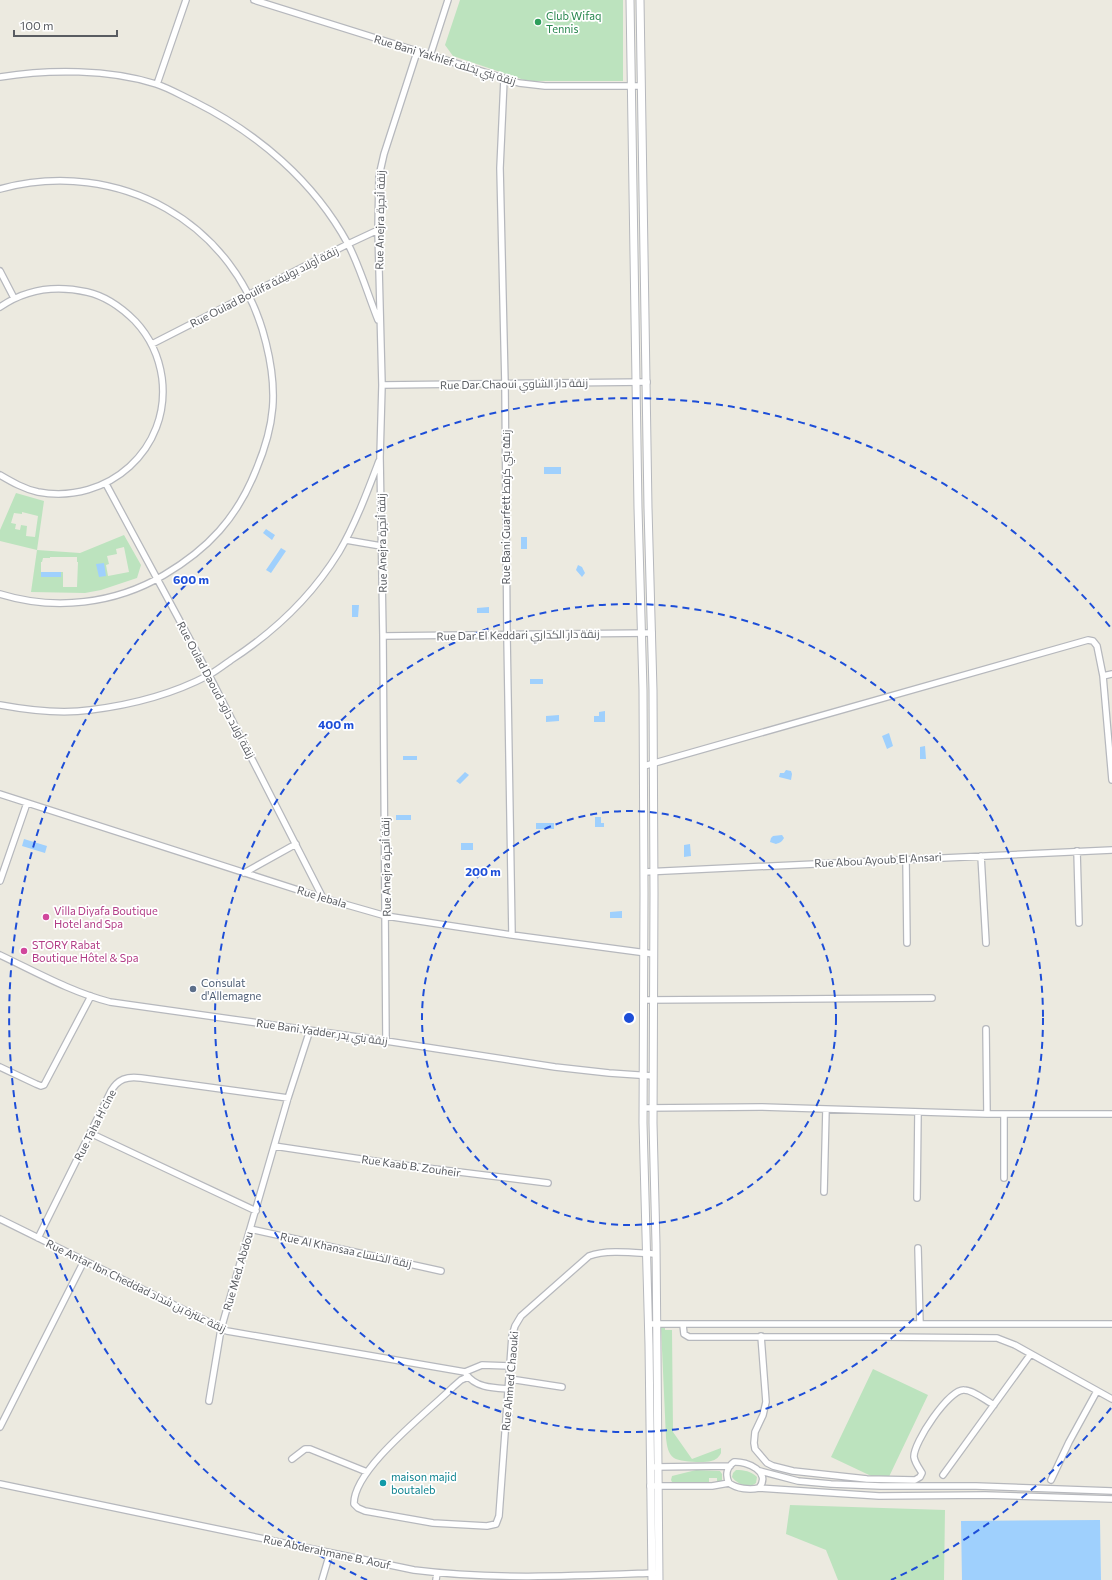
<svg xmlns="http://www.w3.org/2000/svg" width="1112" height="1580" viewBox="0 0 1112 1580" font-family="Commissioner,Cairo,sans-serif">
	<rect width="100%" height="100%" fill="#eceae0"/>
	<path fill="#bce3be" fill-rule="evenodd" d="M460,0H623V81H527L453,56L445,45Z
		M16,493L44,501L37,550L80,553L124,535L141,565L137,578L101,590L85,593L31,592L37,550L0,541V530ZM22,512L38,516L35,537L26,536L27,526L21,525L20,530L15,529L16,524L11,523L14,513L22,514ZM124,547L129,572L108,576L106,565L109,564L107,556L117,554L116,549ZM50,557H77V562H78L77,587H63V572H41V562H42L43,558H50Z
		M661,1327L665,1328V1330H672L673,1432L692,1459L721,1448V1453C719,1457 716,1460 711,1461C705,1463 680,1462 674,1458C668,1454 667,1446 666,1438Z
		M873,1369L928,1395L886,1483L831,1457Z
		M696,1470L720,1471L722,1474V1481L717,1483V1478H709V1483L672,1482L671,1480L672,1476Z
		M736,1470C744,1470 751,1471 757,1477L756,1483C749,1489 737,1484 732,1477L733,1473Z
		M790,1505L945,1510L944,1580H838L826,1550L786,1534Z"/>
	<path fill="#9fd0fd" d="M544,467H561V474H544Z
		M266,529L275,535L272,540L263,533Z
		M521,537H527V549H521Z
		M281,548L286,551L271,573L266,570Z
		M104,563L106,576L99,577L96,564Z
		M578,565L582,567L585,573L582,577L576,570Z
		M41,572H61V577H41Z
		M352,605H359L358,617H352Z
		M489,607V613H477V608Z
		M530,679H543V684H530Z
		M605,711V722H594V716H599V712Z
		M559,715V721L546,722V716Z
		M889,733L893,746L887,749L882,736Z
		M925,746L926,759H920V747Z
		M403,756H417V760H403Z
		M786,770L791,771L792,774L791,780L779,777L780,773H784Z
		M465,772L469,775L460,784L456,781Z
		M396,815H411V820H396Z
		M595,817H601V823H604V827H595Z
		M536,823H554V829H536Z
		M782,835L784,838C782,842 779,843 776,844L770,842L771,838L773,836Z
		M24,839L47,846L45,853L22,846Z
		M461,843H473V850H461Z
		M690,844L691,856L684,857V845Z
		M622,911V918H610V912Z
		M1100,1520L1101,1580H962L961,1521Z"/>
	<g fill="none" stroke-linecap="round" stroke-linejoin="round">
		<g stroke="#b6b8bd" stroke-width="8">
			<path id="minor" d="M254,0L519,83L545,86H641
				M430,56L448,0
				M0,77C49,69 109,69 156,84C169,88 182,96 195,102C257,133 314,181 348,244C360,267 368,295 378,320
				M504,79L500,168L505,384L507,636L512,935
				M157,84L186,0
				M0,189C118,157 237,222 266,343C278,391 275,425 256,470C237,518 208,549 164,575C115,604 55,611 0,594
				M0,271L14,298
				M0,307C26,289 56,285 87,292C105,296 122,308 135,321C150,337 159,357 162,378C171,449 108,505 38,492C24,489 12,482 0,475
				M152,344L348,244L378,230
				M382,385L647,382
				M106,484L209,675L323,898
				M346,540L381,546
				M383,636L652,633
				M1103,676L1112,674
				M0,705C27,710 63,714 90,710C131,705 173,694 209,675C216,671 224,665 231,660C274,632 312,596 339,552C355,525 368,490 379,461
				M644,766L1088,640L1093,641L1097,646L1103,676L1112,780
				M0,794L323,898L386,916L512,935L654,954
				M1077,851L1079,923
				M981,856L986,943
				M906,859L907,943
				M644,872L1112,850
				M244,873L296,844
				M0,881L27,803
				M0,955C36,972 71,992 110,1002L386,1041L555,1067L609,1073L653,1076
				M644,1000L932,998
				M986,1029L987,1114
				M386,1041L383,636L380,457L382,385L378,230L379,176L384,154L417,52
				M0,1067L36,1084L41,1086L44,1085L91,996
				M643,1108L761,1107L987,1114H1112
				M1004,1114V1178
				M90,1133L256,1211
				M274,1146L394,1164L548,1183
				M824,1192L826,1109
				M917,1198L918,1112
				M0,1219L227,1331L465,1372
				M250,1229L441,1271
				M38,1238L111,1091C118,1079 127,1076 141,1078L288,1098
				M918,1248L920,1324
				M648,1324H1112
				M683,1325L684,1334L689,1337H881L997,1338L1015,1345L1112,1399
				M761,1336L766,1402L763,1415L755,1432L754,1443L755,1449L767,1463L773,1466L793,1471L867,1479L915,1480L920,1477L922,1473C919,1468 915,1463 914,1457C913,1443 949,1389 964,1390C973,1390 985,1400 994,1405
				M465,1372L482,1365L510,1366
				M466,1374C476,1388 493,1388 509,1389
				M468,1377L461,1380L453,1387C429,1411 353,1469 354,1504L358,1508L365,1511L433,1523L487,1526L496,1524L499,1516L512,1336L515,1326L521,1316L589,1256C607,1249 636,1253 656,1254
				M510,1379L562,1387
				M209,1401L221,1329L288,1098L310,1030
				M0,1427L84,1261
				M292,1459L305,1449H310L367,1472
				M654,1467L730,1466
				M760,1471L798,1481L831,1484L881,1486H976L1112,1491
				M943,1475L1030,1355
				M1051,1480L1069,1442L1097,1391
				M0,1484L414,1570C494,1580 574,1576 654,1573
				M650,1486H712L729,1483
				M759,1488C772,1472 747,1461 734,1462C727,1467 725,1475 729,1483C737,1489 750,1490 759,1488L879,1496L985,1495L1112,1499
				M322,1580L330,1553
				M436,1580L437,1573"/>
		</g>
		<g stroke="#b6b8bd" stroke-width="9">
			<path id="tertiary" d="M630,0L638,508L643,690L644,893L643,1123L649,1345L652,1580
				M640,0L648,508L653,690L654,893L653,1123L656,1244L659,1580"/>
		</g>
		<use href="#minor" stroke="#fff" stroke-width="5.5"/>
		<use href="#tertiary" stroke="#fff" stroke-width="7"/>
	</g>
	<g fill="none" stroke="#1d4ed8" stroke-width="2" stroke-dasharray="7 5">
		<circle cx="629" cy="1018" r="207"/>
		<circle cx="629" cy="1018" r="414"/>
		<path d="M1111 1408A620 620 0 0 1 891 1580M367 1580A620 620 0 1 1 1111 628"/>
	</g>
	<circle fill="#2e9e5b" stroke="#fff" stroke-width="1.5" cx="538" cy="22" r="4"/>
	<g fill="#d1479c" stroke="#fff" stroke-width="1.5">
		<circle cx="46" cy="917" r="4"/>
		<circle cx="24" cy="951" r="4"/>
	</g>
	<circle fill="#5c6f8a" stroke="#fff" stroke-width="1.5" cx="193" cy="989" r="4"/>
	<circle fill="#0f9aa8" stroke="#fff" stroke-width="1.5" cx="383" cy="1483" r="4"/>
	<g text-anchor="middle" stroke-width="3.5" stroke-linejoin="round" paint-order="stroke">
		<g font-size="11" fill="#27864d" stroke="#fff" text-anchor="start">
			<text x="546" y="20">Club Wifaq<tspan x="546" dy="13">Tennis</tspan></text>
		</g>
		<g font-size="11" fill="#595c61" stroke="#fff">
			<text transform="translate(445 60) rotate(17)" y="4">Rue Bani Yakhlef زنقة بني يخلف</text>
			<text transform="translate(380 220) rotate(-89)" y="4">Rue Anejra زنقة أنجرة</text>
			<text transform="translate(264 287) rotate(-27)" y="4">Rue Oulad Boulifa زنقة أولاد بوليفة</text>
			<text transform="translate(514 384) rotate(-1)" y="4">Rue Dar Chaoui زنقة دار الشاوي</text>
			<text transform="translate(506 507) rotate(-90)" y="4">Rue Bani Guarfett زنقة بني كرفط</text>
			<text transform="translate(382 543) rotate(-91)" y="4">Rue Anejra زنقة أنجرة</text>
			<text transform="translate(518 635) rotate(-1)" y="4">Rue Dar El Keddari زنقة دار الكداري</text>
			<text transform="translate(216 690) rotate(62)" y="4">Rue Oulad Daoud زنقة أولاد داود</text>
			<text transform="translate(878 860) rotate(-3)" y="4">Rue Abou Ayoub El Ansari</text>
			<text transform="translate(386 867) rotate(-91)" y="4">Rue Anejra زنقة أنجرة</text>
			<text transform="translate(322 897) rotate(17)" y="4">Rue Jebala</text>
			<text transform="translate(322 1032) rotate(8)" y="4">Rue Bani Yadder زنقة بني يدر</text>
			<text transform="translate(95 1125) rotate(-63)" y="4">Rue Taha H'cine</text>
			<text transform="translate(411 1166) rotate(8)" y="4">Rue Kaab B. Zouheir</text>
			<text transform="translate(346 1250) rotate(12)" y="4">Rue Al Khansaa زنقة الخنساء</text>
			<text transform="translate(238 1271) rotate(-74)" y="4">Rue Med. Abdou</text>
			<text transform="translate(136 1286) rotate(26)" y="4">Rue Antar Ibn Cheddad زنقة عنترة بن شداد</text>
			<text transform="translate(510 1381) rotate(-85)" y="4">Rue Ahmed Chaouki</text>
			<text transform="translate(327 1552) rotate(12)" y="4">Rue Abderahmane B. Aouf</text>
		</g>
		<g font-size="11" fill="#b23c85" stroke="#fff" text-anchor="start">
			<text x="54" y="915">Villa Diyafa Boutique<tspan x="54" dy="13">Hotel and Spa</tspan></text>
			<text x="32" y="949">STORY Rabat<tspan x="32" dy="13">Boutique Hôtel &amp; Spa</tspan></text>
		</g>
		<g font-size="11" fill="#4e5e75" stroke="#fff" text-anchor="start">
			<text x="201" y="987">Consulat<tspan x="201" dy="13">d'Allemagne</tspan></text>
		</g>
		<g font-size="11" fill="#0d838f" stroke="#fff" text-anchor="start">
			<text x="391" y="1481">maison majid<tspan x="391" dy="13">boutaleb</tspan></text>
		</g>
	</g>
	<circle cx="629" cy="1018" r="6" fill="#1d4ed8" stroke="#fff" stroke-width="2"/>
	<g font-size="12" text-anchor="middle" font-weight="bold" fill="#1d4ed8" stroke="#fff" stroke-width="3.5" stroke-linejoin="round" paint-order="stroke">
		<text x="191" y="584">600 m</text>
		<text x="336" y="729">400 m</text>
		<text x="483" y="876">200 m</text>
	</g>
	<path d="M14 30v6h103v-6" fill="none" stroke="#595c61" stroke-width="2"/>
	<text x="20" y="30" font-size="12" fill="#595c61" stroke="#ffffff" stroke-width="3" paint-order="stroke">100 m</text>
</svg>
